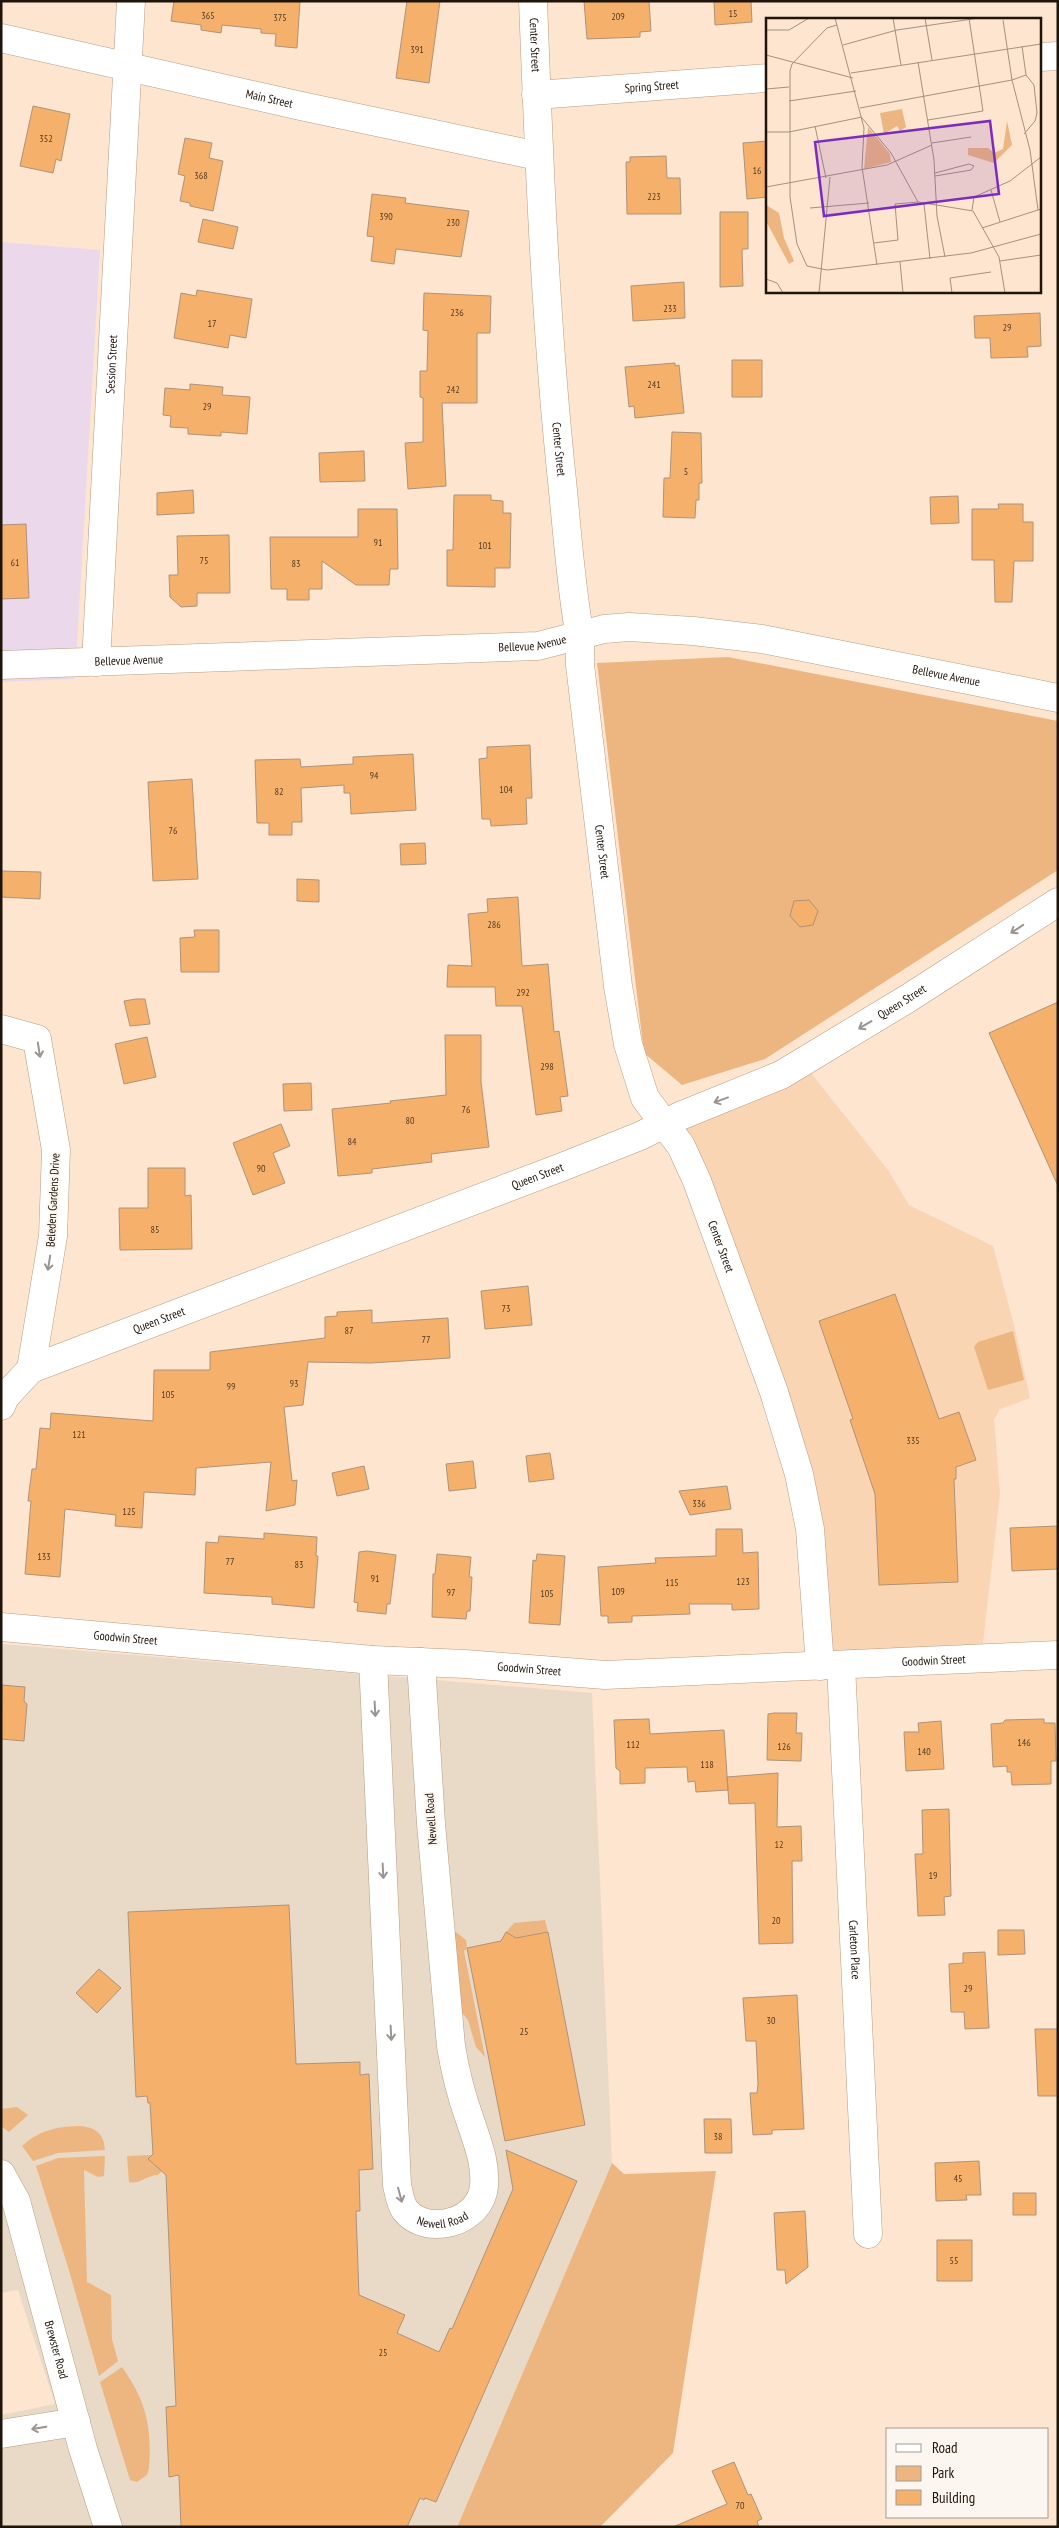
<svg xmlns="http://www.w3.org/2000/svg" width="1059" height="2528" viewBox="0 0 1059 2528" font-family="'PT Sans Narrow',sans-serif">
	<rect width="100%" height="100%" fill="#fde5cf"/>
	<path fill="#ebd9eb" d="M1,242L100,250L75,679L1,682Z"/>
	<path fill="#f9d5b4" d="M803,1063L888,1170L909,1205L993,1246L1015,1329L1030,1398L1000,1409L994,1420L1000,1494L981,1660L820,1666L810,1529L680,1116Z"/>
	<path fill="#e9d9c7" d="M1,1644L592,1693L612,2163L458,2525L459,2527H1V2415L55,2404L18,2290L1,2293Z"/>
	<path fill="#edb680" d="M728,657L1058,721V870L765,1059L682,1085L644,1053L597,663Z
		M1013,1331L1024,1380L988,1390L974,1347L978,1342Z
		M545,1920L548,1932L516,1938L506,1932L514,1923Z
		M456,1932L466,1940L467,1948L464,1951L485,2057L476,2047L468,2020L435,1978L433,1933Z
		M17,2107L28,2115L9,2132L1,2126V2109Z
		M79,2126C95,2127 104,2133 105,2150L58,2153L33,2161L22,2146C40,2130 55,2127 79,2126Z
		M151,2155L148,2159L162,2171L158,2175C147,2175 139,2185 129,2182L127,2156Z
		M105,2156L104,2176L98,2177L84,2170L87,2282L111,2295L112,2339L118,2361L99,2376L68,2267L36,2166L58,2158Z
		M612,2163L624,2174L716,2171L673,2453L600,2527H459L458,2525Z
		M122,2367C146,2401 152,2426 149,2468L147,2475L137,2482L130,2480L100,2382Z"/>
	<path fill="#f5b16b" stroke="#ae9379" d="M174,1H300L297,48L275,46L276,34L261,33V29L222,25L221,33L201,30V25L171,21Z
		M407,1H440L429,83L396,78Z
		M584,1H649L651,31L640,32V37L587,39Z
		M714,1H751L752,22L715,25Z
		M33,106L70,114L61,161L56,159L53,173L20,166Z
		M185,138L212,143L209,158L223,161L213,211L190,206V203L180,201L185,176L178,174Z
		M768,141V197L747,199L743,143Z
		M666,156L667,178H680L681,214H627L626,162H630V157Z
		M372,194L406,198L405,203L469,211L461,257L396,249L394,264L371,261L374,237L367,236Z
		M720,212H748V249H742L743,286L720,287Z
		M203,219L238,227L233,249L198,242Z
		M684,282L685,318L633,321L631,286Z
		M197,290L252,299L246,338L230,335L228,348L174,338L181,293L196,296Z
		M424,293L491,296L490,333H477V403H442L446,486L408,489L405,443L423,442V398L420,397V371H427L428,331L423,330Z
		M1040,313L1041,346L1027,347L1028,357L991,358L990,338H975L974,316Z
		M732,360H762V397H732Z
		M675,363V366L679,365L684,413L635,418L634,406L629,407L625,367Z
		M190,384L223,387L222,395L250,397L247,434L221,432V436L188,434V428L170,427L171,416L163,415L165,388L190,390Z
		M672,432L701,433L702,483H699V500H696L695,518L663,517L664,478H670Z
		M364,451L365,481L320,482L319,453Z
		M193,490L194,513L157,515V493Z
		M454,495H491V500L503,501V513H511L510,568H495V587L447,586V550H453Z
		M958,496L959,523L931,524L930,497Z
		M998,504H1023V522H1033V561H1014L1012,602H995L994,560H972V509H999Z
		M358,509H397L398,569H390L389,585H356L322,561V589H309V600H287V589H271L270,537H358Z
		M26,524L29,598L1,599V525Z
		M229,535L230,593H197V606L181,607L170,597L169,575H178L177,536Z
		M530,745L532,798H526L527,824L491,826L490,819H482L479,759L487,758V747Z
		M413,754L416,810L351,814L350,793H344V785L301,788L302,822H292V835H269V823H257L255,760L300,759L301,767L353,764V757Z
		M192,779L198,879L153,881L148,782Z
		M425,843L426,864L401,865L400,844Z
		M1,871L41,872L40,899L1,897Z
		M297,879L319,880V902L297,901Z
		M518,897L522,966L548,964L554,1032L559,1031L568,1096L560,1097L562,1111L536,1115L522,1006H496L495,987H447L448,965L472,966L468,914L488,912L487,899Z
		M809,900L818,911L813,925L800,927L790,916L794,901Z
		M194,930H219V972H181L180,938L195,937Z
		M136,999H145L150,1024L130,1026L124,1001Z
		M1058,1002V1186L989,1033Z
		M445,1035H481V1082L489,1147L431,1154L432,1162L372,1169V1173L338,1176L332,1109L391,1103L390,1101L446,1095Z
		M147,1037L156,1077L124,1084L115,1044Z
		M311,1083L312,1110L284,1111L283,1084Z
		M281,1124L290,1146L273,1153L285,1183L253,1195L233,1143Z
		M148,1168H185V1196L191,1195L192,1249L120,1250L119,1208H148Z
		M528,1286L532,1325L485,1329L481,1291Z
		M895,1294L939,1419L959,1412L976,1460L956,1467V1479H954L958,1582L879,1585L875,1494L850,1420L853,1419L819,1321Z
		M372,1310V1323L448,1318L450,1358L371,1363L308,1362L303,1405L284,1407L292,1481L297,1480L295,1505L266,1511L271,1462L196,1468L195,1495L144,1492L142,1528L115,1526L116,1515L65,1509L60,1577L25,1574L31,1501H28L32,1469H36L40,1428L50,1429L51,1413L153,1421L154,1370H210V1352L325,1338V1317L337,1316V1312Z
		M550,1453L554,1479L529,1482L526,1456Z
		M473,1461L476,1488L449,1491L446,1464Z
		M364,1466L369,1489L337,1496L332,1473Z
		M727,1486L731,1509L690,1515L679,1491Z
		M1058,1526V1569L1012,1571L1010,1528Z
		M716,1529H742L743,1553L758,1552L759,1609L732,1610V1604H689L690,1614L632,1616V1622L608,1623V1616H601L598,1567L656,1563L655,1558L716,1556Z
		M264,1533L317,1537L316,1556H318L314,1608L272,1604V1597L204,1593L206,1542L218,1543L219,1536L264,1539Z
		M367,1551L396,1555L390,1604H387L386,1614L357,1611L358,1603L354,1602L359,1552Z
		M437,1554L471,1557L469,1577H472L470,1611H467L466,1619L432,1617L433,1574H435Z
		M537,1554L565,1556L560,1625L529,1623L533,1560L536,1561Z
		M2,1685L25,1687L24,1701L27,1704L24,1741L1,1739Z
		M774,1713H797L796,1733H802L801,1761L767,1760L768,1714Z
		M649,1719L650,1734L724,1730L728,1790L696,1792L695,1781L688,1782L687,1767L645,1768V1783L620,1784V1771L616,1768L614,1720Z
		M1044,1719V1723H1055L1056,1761H1051V1784L1012,1785L1011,1772H1007V1766L993,1767L991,1724L1003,1723L1005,1720Z
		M941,1721L944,1769L906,1771L904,1732H919L918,1723Z
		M778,1773L777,1827L801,1826L802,1861H792L793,1943L759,1944L755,1803L729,1804L727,1777Z
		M949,1809L951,1896L944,1897L945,1915L918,1916L915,1854H923L922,1810Z
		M289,1905L296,2064L360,2062V2075L369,2074L373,2169L359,2170L360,2211H356L359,2295L405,2315L397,2333L439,2352L450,2328L452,2329L513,2189L506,2150L577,2181L436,2502L425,2498L424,2500L420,2498L407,2527H181L179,2475L169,2477L166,2407L176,2406L166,2175L148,2159L153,2154L150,2103H148L147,2096L136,2097L128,1912Z
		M998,1930H1024L1025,1954L998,1955Z
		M506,1932L516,1938L548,1932L585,2125L505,2141L467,1948L501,1941Z
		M985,1952L989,2028L965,2029L964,2012H951L949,1964L963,1963V1953Z
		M99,1969L121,1988L97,2013L76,1993Z
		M797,1995L804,2129L772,2130V2134L753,2135L750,2093H757L758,2084L756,2041H746L743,1998Z
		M1035,2029H1058V2096H1038Z
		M704,2119H731L732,2153H705Z
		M979,2161L981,2195H966L967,2200L936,2201L935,2163Z
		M1013,2193H1036V2215H1013Z
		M805,2211L808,2267L786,2284L785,2270H777L774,2213Z
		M937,2240H972V2281H937Z
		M734,2462L748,2495L751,2494L762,2519L757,2521L759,2527H673L727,2504L712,2471Z"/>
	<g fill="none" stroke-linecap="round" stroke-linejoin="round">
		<g stroke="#b89c82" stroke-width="29">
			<g id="minor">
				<path id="s1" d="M1,38L301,106L538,156"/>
				<path d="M1040,57L1058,56"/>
				<path id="s2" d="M536,95L768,78"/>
				<path id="s3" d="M580,637V665L618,986L628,1044L645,1098L681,1146L697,1181L774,1392L799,1474L810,1529L820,1666"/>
				<path id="s4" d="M96,662L131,1"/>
				<path d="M1,1029L37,1039L56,1150L53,1236L31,1369"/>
				<path id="s5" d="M1,1406L5,1397L31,1369L562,1167L640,1136L680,1116L781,1075L907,999L1058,902"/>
				<path id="s6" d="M1,1627L373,1660L465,1664L605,1675L1058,1655"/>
				<path id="s7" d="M373,1660L397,2185C399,2193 400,2203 405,2210C426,2237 481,2223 484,2186C486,2162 477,2142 470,2120C461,2095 455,2071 451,2046L431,1824L421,1662"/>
				<path id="s8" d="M841,1665L868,2234"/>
				<path id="s9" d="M1,2174L16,2201L83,2449L108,2527"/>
				<path d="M1,2434L76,2422"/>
			</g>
		</g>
		<g stroke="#b89c82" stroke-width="29">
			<g id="tertiary">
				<path id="s10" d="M533,1C539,158 545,315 561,471C567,526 570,582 580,637"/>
				<path id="s11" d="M1,665L538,646L604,629L629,627L693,631L762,639L1058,698"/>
			</g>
		</g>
		<use href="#minor" stroke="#fff" stroke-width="28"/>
		<use href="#tertiary" stroke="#fff" stroke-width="28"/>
	</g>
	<defs><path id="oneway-shaft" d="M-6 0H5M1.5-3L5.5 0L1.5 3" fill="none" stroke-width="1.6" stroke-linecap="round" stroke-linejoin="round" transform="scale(1.25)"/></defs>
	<g stroke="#9a9591">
		<use href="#oneway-shaft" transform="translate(1017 929) rotate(146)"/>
		<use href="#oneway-shaft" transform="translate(865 1025) rotate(149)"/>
		<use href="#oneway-shaft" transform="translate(39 1050) rotate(81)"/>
		<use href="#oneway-shaft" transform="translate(721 1100) rotate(160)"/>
		<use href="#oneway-shaft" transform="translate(49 1263) rotate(99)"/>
		<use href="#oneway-shaft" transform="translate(375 1709) rotate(87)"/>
		<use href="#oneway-shaft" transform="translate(383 1871) rotate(87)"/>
		<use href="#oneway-shaft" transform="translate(391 2033) rotate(87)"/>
		<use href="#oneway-shaft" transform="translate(400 2195) rotate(75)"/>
		<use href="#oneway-shaft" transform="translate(39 2428) rotate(170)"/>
	</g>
	<g text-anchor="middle" stroke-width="4" stroke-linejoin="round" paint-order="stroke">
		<g font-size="10" fill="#543b22">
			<text x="733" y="17">15</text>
			<text x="208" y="19">365</text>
			<text x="618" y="20">209</text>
			<text x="280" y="21">375</text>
			<text x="417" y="53">391</text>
			<text x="46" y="142">352</text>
			<text x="757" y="174">16</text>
			<text x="201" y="179">368</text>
			<text x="654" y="200">223</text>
			<text x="386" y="220">390</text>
			<text x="453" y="226">230</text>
			<text x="670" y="312">233</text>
			<text x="457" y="316">236</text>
			<text x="212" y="327">17</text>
			<text x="1007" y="331">29</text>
			<text x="654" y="388">241</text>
			<text x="453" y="393">242</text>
			<text x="207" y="410">29</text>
			<text x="686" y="475">5</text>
			<text x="378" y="546">91</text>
			<text x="485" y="549">101</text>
			<text x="204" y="564">75</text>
			<text x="15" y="566">61</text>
			<text x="296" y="567">83</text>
			<text x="374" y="779">94</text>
			<text x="506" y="793">104</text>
			<text x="279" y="795">82</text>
			<text x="173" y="834">76</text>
			<text x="494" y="928">286</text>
			<text x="523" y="996">292</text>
			<text x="547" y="1070">298</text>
			<text x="466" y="1113">76</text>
			<text x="410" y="1124">80</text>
			<text x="352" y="1145">84</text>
			<text x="261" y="1172">90</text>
			<text x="155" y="1233">85</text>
			<text x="506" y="1312">73</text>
			<text x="349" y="1334">87</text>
			<text x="426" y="1343">77</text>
			<text x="294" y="1387">93</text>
			<text x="231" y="1390">99</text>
			<text x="168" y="1398">105</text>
			<text x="79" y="1438">121</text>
			<text x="913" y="1444">335</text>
			<text x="699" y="1507">336</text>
			<text x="129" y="1515">125</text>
			<text x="44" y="1560">133</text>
			<text x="230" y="1565">77</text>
			<text x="299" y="1568">83</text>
			<text x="375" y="1582">91</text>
			<text x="743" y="1585">123</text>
			<text x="672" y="1586">115</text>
			<text x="618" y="1595">109</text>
			<text x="451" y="1596">97</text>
			<text x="547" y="1597">105</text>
			<text x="1024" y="1746">146</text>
			<text x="633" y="1748">112</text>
			<text x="784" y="1750">126</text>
			<text x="924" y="1755">140</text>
			<text x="707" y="1768">118</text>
			<text x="779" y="1848">12</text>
			<text x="933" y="1879">19</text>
			<text x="776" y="1924">20</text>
			<text x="968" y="1992">29</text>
			<text x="771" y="2024">30</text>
			<text x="524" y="2035">25</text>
			<text x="718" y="2140">38</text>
			<text x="958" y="2182">45</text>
			<text x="954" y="2264">55</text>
			<text x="383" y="2356">25</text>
			<text x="740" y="2509">70</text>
		</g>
		<g font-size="12" fill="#1e140a" stroke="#fcf6f0">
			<text dy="4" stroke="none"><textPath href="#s10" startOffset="44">Center Street</textPath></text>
			<text dy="4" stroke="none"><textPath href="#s2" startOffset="116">Spring Street</textPath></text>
			<text dy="4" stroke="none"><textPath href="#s1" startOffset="275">Main Street</textPath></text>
			<text dy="4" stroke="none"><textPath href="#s4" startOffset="298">Session Street</textPath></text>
			<text dy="4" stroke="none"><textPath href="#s10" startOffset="449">Center Street</textPath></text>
			<text dy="4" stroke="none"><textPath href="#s11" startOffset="532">Bellevue Avenue</textPath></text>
			<text dy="4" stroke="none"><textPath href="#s11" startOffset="128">Bellevue Avenue</textPath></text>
			<text dy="4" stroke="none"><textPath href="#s11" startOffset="952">Bellevue Avenue</textPath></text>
			<text dy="4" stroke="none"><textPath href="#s3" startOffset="216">Center Street</textPath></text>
			<text dy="4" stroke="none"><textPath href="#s5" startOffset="995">Queen Street</textPath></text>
			<text dy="4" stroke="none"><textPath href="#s5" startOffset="590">Queen Street</textPath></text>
			<text transform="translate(53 1200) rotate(-87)" y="4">Beleden Gardens Drive</text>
			<text dy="4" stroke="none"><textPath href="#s3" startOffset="635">Center Street</textPath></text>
			<text dy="4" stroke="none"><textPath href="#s5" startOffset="185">Queen Street</textPath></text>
			<text dy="4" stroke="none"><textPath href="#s6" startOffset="125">Goodwin Street</textPath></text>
			<text dy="4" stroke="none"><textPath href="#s6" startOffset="935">Goodwin Street</textPath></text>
			<text dy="4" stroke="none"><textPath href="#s6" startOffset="530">Goodwin Street</textPath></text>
			<text transform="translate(431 1819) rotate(-94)" y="4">Newell Road</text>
			<text dy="4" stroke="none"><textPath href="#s8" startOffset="285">Carleton Place</textPath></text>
			<text dy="4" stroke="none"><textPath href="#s7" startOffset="594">Newell Road</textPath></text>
			<text dy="4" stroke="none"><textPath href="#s9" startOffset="185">Brewster Road</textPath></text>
		</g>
	</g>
	<g transform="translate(766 18)">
		<rect width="275" height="275" fill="#fde5cf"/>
		<path d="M136,91L140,109L134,113L131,108L118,116L114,95ZM241,103L246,127L228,145L202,137V130H222L228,135L237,131ZM102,109L124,136L125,144L98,151ZM0,187L13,195L18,220L28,243L23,246L0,203Z" fill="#edb680"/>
		<path fill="none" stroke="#a49180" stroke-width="1" d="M69,0L98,110L96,149L111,247M127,0L135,47M159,0L166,42M224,0H249M237,2L246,62L264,132L272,192M71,7L61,10L26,46L24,53V179L31,226L41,248L61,252L205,235L275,216M0,12H23L43,0M77,27L131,12L213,0M256,28L260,57L268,67L271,95L269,103L258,116M0,37L87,60M152,44L168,142L171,198L179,239M85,55L275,26M0,71L23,69M23,83L90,73M94,90L246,62L260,57M96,100L125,135L152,184L207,193L233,239L239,275M162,102L217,93L203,0M49,108L60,160M0,114H23L96,99M166,125L205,119M169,155L203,146L208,148L205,152L169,158M0,169L121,147L166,127M225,172L234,204M158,186L164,241M44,190L103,185M206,192L208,179L244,163L275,139M216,210L275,191M108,225L132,222L129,186L152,184M234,243L275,237M134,244L137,275M0,261L11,265L17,275M53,275L64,159M186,275L184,260L225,254"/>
		<path fill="#7b2cbf" fill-opacity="0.15" stroke="#7b2cbf" stroke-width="2.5" d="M224,103L233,176L58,198L49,124Z"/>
		<rect width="275" height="275" fill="none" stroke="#1e140a" stroke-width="2.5"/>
	</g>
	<rect width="1059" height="2528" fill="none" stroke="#1e140a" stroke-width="5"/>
	<rect x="886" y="2428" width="162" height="90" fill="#fcf6f0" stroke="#a39c94"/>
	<rect x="896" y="2444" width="25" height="8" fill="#ffffff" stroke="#a39c94"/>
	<text x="932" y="2453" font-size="15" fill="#1e140a">Road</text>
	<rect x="896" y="2466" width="25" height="15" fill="#edb680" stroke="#a39c94"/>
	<text x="932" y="2478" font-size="15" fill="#1e140a">Park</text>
	<rect x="896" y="2490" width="25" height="15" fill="#f5b16b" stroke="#a39c94"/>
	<text x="932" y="2503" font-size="15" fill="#1e140a">Building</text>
</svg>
